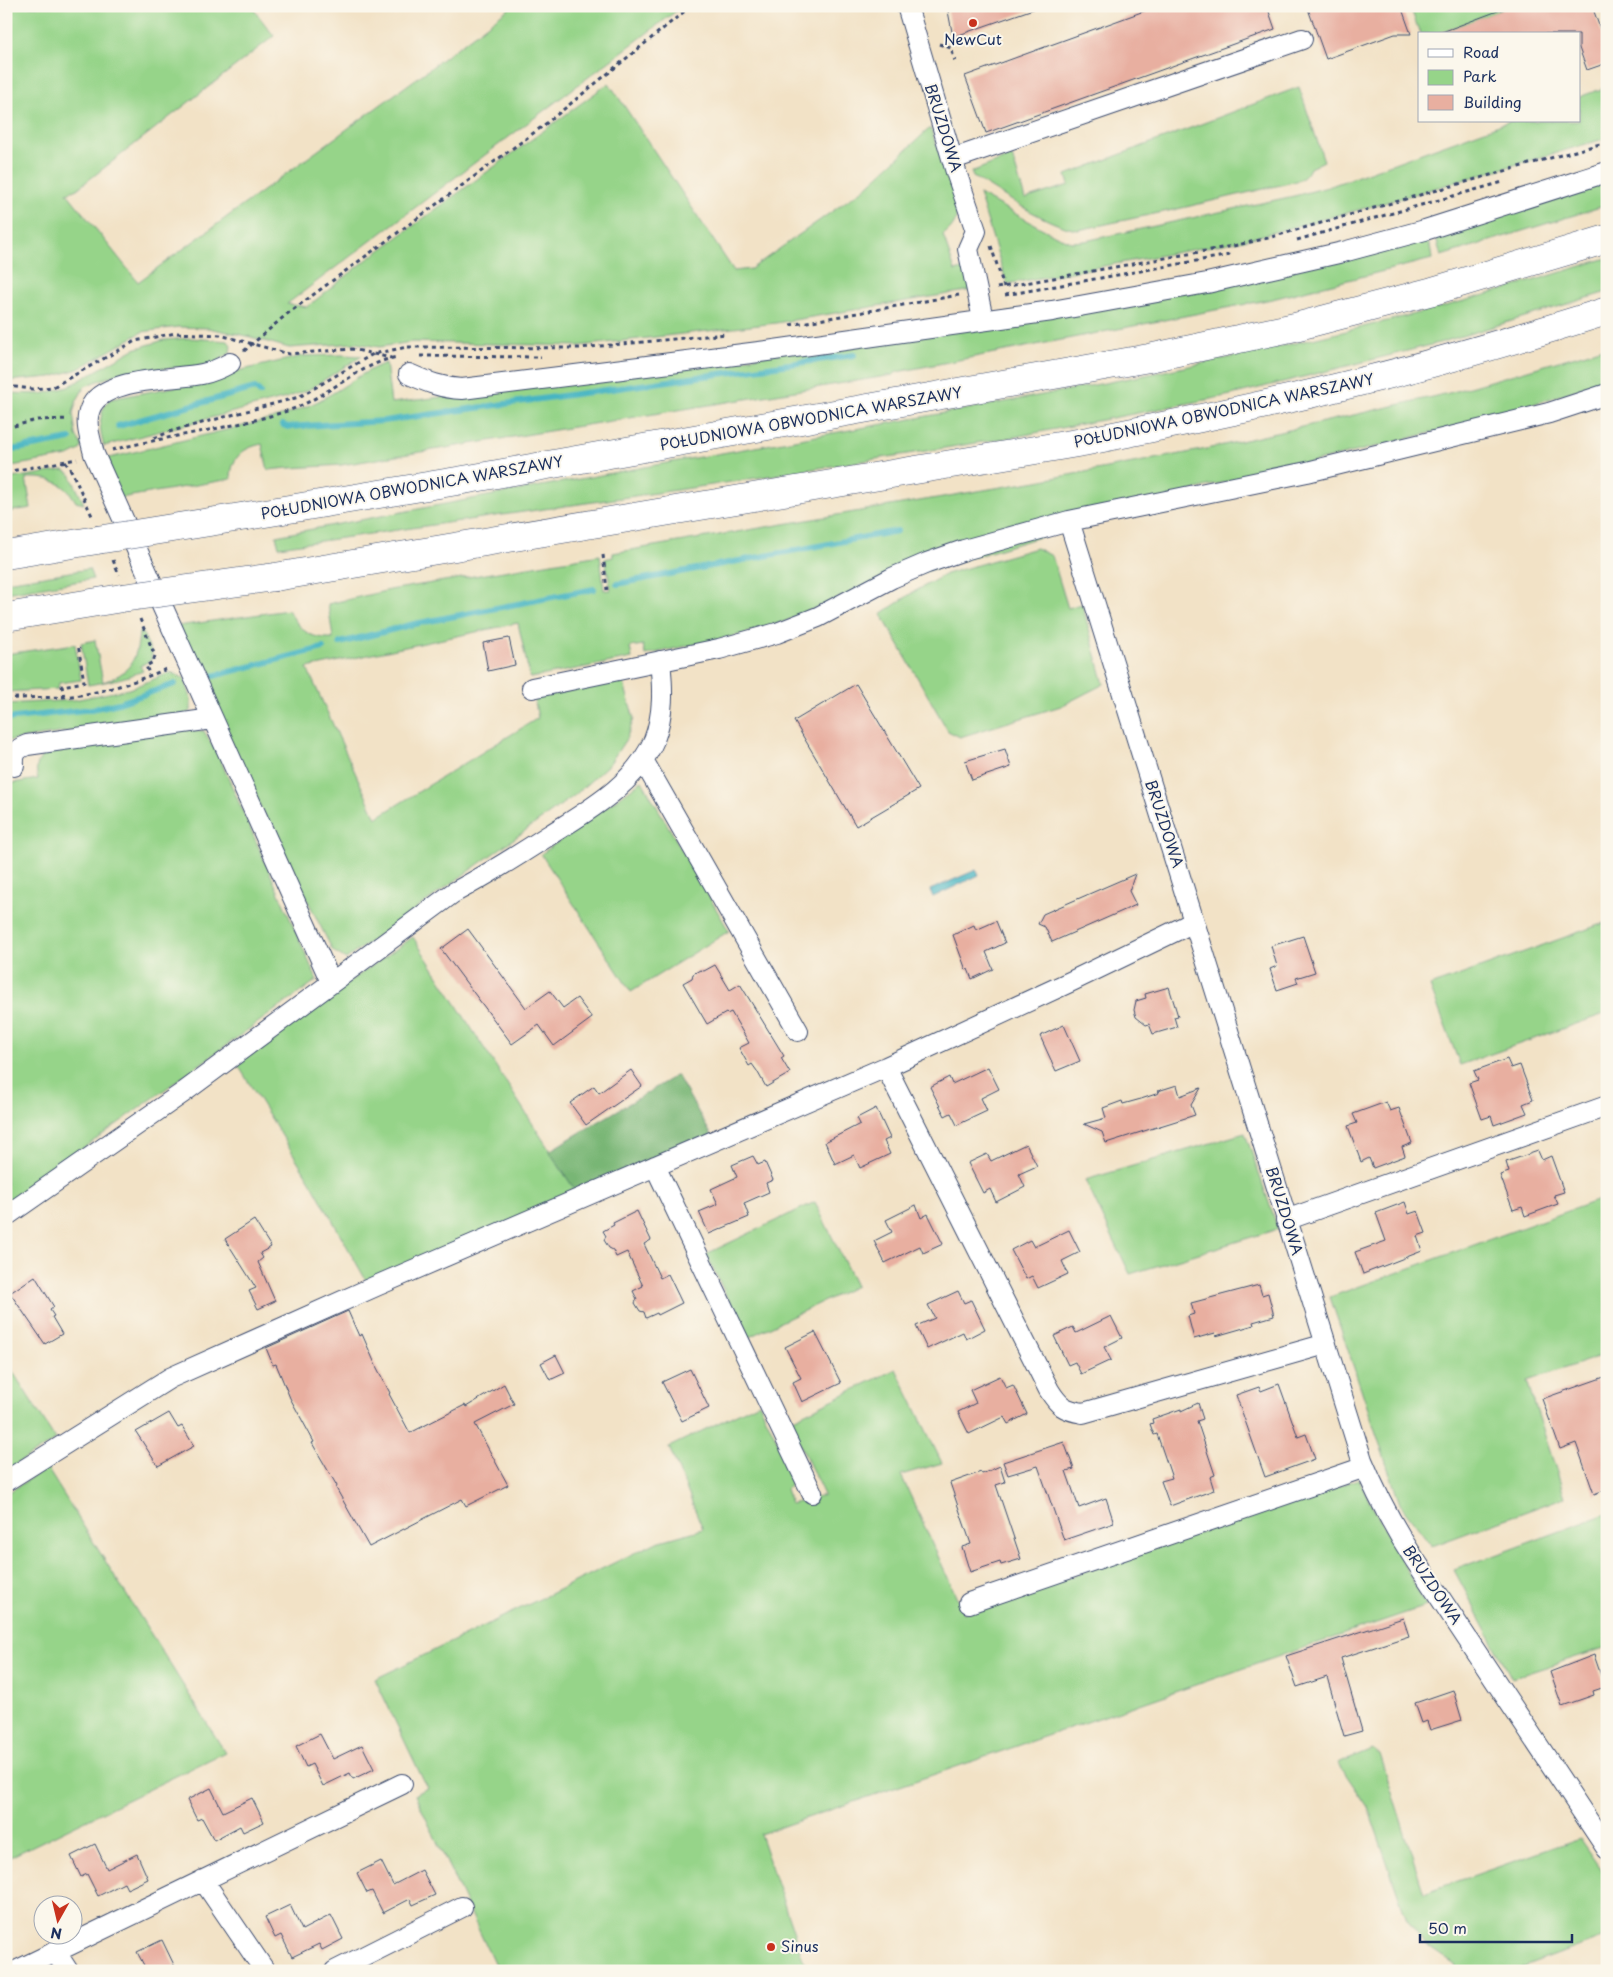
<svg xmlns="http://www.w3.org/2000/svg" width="1613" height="1977" viewBox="0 0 1613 1977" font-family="'Playpen Sans',sans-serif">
	<rect width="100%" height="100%" fill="#fbf7ec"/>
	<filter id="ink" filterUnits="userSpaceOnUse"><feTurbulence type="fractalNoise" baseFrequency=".02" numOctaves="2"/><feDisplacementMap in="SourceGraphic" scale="10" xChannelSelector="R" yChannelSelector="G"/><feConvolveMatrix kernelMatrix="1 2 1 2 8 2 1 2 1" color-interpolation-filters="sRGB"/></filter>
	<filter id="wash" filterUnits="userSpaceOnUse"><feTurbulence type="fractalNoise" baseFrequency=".0096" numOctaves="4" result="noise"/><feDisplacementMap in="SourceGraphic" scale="20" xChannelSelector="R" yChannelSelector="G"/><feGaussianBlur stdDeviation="1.12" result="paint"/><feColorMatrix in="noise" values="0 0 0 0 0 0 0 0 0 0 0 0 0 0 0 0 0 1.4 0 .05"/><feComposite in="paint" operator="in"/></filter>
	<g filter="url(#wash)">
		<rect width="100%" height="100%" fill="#f2e2c6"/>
		<path fill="#96d489" stroke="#588274" d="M6,6H251L274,36L77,189L67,193L138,282L428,70L512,6H683L287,304L307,307L369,258L609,83L734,271L751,269L865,188L930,128L956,197C959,214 957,225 943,235L955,271L966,268L972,290L776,323L579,346L412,342L379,347L356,343L289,348L247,336L208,328L178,327L142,332L78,369L51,377L6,381Z
			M1410,6H1511L1438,34H1420Z
			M1299,87L1324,161L1310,168C1305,180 1297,181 1285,184L1173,210L1078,230C1048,226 1000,193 973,177L971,172L1012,156L1025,199L1069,185L1066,175Z
			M1607,87V138L1377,205L1244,240L1007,284L979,194L1056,236L1071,242L1085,241L1294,196L1328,187L1510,121H1579V97Z
			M1607,179V205L1441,256L1435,234Z
			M1426,240L1430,246L1432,259L1272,299L897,372L893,375L341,465C317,467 293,467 268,470L262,444C242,448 231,458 231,479L120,498L105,459L272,419C290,413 308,407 324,398C345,387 363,371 386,363L391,403L703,366Z
			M1607,258V292L1439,343L1231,395L1014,437L712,485L279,547L276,536C448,503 621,471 794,440C1006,402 1221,365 1430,310C1489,295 1548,276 1607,258Z
			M191,338L228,341L231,345L230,353L215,363L199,366L122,372L85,386L77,400L73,413L76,435L82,446L80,450L68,456L6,467V393L41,394L68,387L134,349L164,340Z
			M1607,347V380L1496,416L1351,453L1204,487L836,599L786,621L743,634L645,655L643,645L630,647L632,658L530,678L518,623L307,668L376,818L538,718L534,698L623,680L634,719L626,739L610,763L575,795L346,959L333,951L235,756L205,679L204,672L178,626L288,610C301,630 308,639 333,638L328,604L390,590L600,555L604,590H611L605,559L613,557V553L1037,481L1202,450L1449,393Z
			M342,355L362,356L308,390L286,398L104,446C99,431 98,411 110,399L206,381L221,375L302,356Z
			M64,470L70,474L84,504L76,502C64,481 49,477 26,478L31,508L6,512V479Z
			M1036,548L1052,556L1068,608L1082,604L1104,684L1061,706L960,737L948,731L881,614L912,593L946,574Z
			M89,569L93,579L6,593V582Z
			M139,632H142L152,653L151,660L140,666L143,671C125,678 107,682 88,685L81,643L95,640L103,682C130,673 137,661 139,632Z
			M75,644L81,680L59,683L58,689L6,692V654Z
			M169,673H173L185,679L191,699V711L185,714L6,741V704L74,700L129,689Z
			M181,729L204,731L219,757L317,980L6,1204V784L38,779C34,765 39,760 47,749Z
			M642,781L729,931L631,992L541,854Z
			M1607,922V1013L1460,1065L1430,986Z
			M413,937L577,1193L367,1282L312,1184L236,1062Z
			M1245,1133L1278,1229L1130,1274L1085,1180Z
			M1607,1197V1354L1527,1381L1565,1497L1432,1546L1400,1504L1330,1297Z
			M815,1202L856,1286L747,1338L706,1254Z
			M6,1361L56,1440L6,1470Z
			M896,1369L942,1463L901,1475L964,1613L1358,1479L1426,1606L760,1834L807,1971H498L415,1795L427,1788L375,1679L657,1542L703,1529L669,1447L759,1403L796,1480L786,1489L791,1504L824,1495L789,1421Z
			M47,1468L225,1752L6,1859V1494Z
			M1607,1514V1647L1512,1678L1454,1570Z
			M1372,1749L1380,1754L1424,1893L1580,1838L1607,1877V1936L1513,1971H1457L1455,1965L1430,1948L1408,1923L1368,1807L1338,1763Z"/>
		<path fill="#78b675" stroke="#4a726a" d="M677,1075L712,1136L577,1193L549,1151Z"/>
		<path fill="#47b5c2" stroke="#317290" d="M976,870L979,875L933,897L930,890Z"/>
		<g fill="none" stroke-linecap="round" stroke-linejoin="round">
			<path stroke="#47b5c2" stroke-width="6" d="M283,425L288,427L384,421L854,355
				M118,426L255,388L260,393
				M6,451L70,439
				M617,584L897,531
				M340,643L414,624L594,589
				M213,676L323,648
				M6,719L92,709L119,703L175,684"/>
		</g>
		<g id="blocks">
			<path fill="#e8afa0" d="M947,6H1035L1036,8L953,37Z
				M1158,6H1267L1275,29L986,133L965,76Z
				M1307,6H1401L1411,34H1395L1326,59Z
				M1511,6H1592L1607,48V63L1587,70L1579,48V34H1443L1442,32Z
				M509,638L515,665L488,671L483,643Z
				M856,684L919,789L856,826L794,721Z
				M1005,749L1011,767L972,780L965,761Z
				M1135,874L1129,891L1136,905L1052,942L1045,927L1038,924L1043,914Z
				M996,921L1005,943L986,952L993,969L972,979L968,969L966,970L953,935L974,925L976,930Z
				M468,929L526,1008L550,991L563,1008L577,998L592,1018L554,1046L539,1025L512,1044L441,949Z
				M1303,936L1315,972L1296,978L1298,983L1277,990L1270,969L1277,966L1271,946Z
				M715,965L730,990L740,984L784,1056L781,1058L790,1073L766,1087L757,1071L752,1064L749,1066L739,1048L749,1043L731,1012L727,1014L726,1013L707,1024L683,983L692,978L693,974L700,970L704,971Z
				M1169,987L1178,1016L1174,1017L1177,1027L1153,1034L1149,1024L1146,1025L1136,1017L1134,1010L1136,1001L1146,998L1145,994Z
				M1064,1025L1080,1061L1056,1071L1040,1036Z
				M1507,1059L1511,1068L1520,1065L1533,1100L1523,1104L1527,1113L1494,1125L1491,1116L1482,1119L1469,1083L1478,1080L1474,1071Z
				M988,1067L999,1089L981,1098L987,1111L957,1125L951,1113L945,1116L930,1087L949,1077L952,1084Z
				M631,1070L642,1086L586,1125L570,1103L594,1086L599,1093Z
				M1177,1085L1180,1096L1201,1088L1191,1105L1195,1115L1106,1143L1102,1132L1084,1124L1106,1118L1103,1108L1122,1101L1123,1104L1141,1099L1159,1093L1158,1091Z
				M1386,1102L1390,1111L1399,1108L1412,1143L1402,1147L1405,1156L1373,1168L1369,1158L1361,1162L1348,1126L1357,1123L1353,1114Z
				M876,1108L890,1138L884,1141L890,1154L860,1168L854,1155L835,1164L825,1142L860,1124L857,1118Z
				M1026,1144L1037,1166L1019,1174L1025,1187L996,1202L990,1189L983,1193L968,1163L987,1154L991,1161Z
				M1538,1151L1542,1160L1551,1156L1564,1192L1554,1195L1558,1204L1525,1216L1522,1207L1513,1210L1500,1175L1509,1172L1506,1162Z
				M753,1156L758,1165L765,1162L773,1180L766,1183L769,1192L744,1203L749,1217L709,1234L699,1212L718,1204L711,1189L737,1177L732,1165Z
				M1405,1202L1409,1214L1418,1211L1426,1233L1417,1236L1422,1251L1363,1274L1355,1252L1386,1241L1376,1213Z
				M916,1205L921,1218L928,1214L943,1244L923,1253L920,1246L885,1263L874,1241L892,1232L886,1220Z
				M637,1211L651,1240L644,1244L660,1278L668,1274L682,1303L658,1315L657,1313L646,1318L644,1312L640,1311L635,1303L637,1299L633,1291L643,1286L627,1252L616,1257L613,1250L609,1248L604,1240L606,1236L603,1231L614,1225L613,1223Z
				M254,1220L271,1247L260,1253L263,1258L258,1262L275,1301L258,1309L249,1291L256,1288L225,1239Z
				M1069,1230L1080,1252L1062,1261L1068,1274L1038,1288L1032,1276L1026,1279L1011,1250L1030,1240L1034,1247Z
				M35,1276L54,1307L50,1310L54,1316L52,1317L62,1334L45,1344L10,1293Z
				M1259,1285L1262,1295L1268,1293L1274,1316L1253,1322L1254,1325L1216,1336L1215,1333L1194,1339L1188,1316L1194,1314L1191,1303Z
				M958,1291L964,1303L971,1300L985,1329L966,1339L963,1332L927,1349L916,1326L935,1318L928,1305Z
				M348,1311L359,1336L362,1334L376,1366L390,1393L389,1394L410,1433L465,1405L466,1407L504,1384L514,1404L475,1424L508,1485L466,1506L462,1499L369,1547L336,1488L337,1486L312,1443L314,1442L290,1398L276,1364L273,1365L266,1348Z
				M1111,1316L1122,1338L1104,1347L1111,1360L1081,1374L1075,1362L1068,1365L1054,1336L1073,1327L1076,1333Z
				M815,1332L841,1383L802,1402L793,1382L801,1378L785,1347Z
				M556,1355L565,1373L550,1380L541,1363Z
				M690,1369L709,1408L682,1421L662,1382Z
				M1000,1376L1006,1388L1013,1385L1027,1414L1008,1424L1004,1417L969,1434L958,1412L976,1403L970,1390Z
				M1607,1376V1489L1594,1494L1576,1443L1560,1449L1542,1399Z
				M1279,1384L1298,1437L1306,1434L1315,1459L1265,1477L1236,1395L1259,1387L1261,1391Z
				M1198,1403L1203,1419L1197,1421L1215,1475L1210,1477L1214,1490L1170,1506L1161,1481L1172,1478L1157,1434L1154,1435L1150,1424L1153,1423L1152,1419L1181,1409V1411Z
				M169,1413L178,1428L182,1426L194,1446L158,1466L136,1432Z
				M1064,1442L1074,1469L1066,1471L1079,1508L1106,1498L1114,1523L1064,1540L1038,1466L1008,1475L1003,1462Z
				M1000,1466L1005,1482L996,1485L1021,1559L1001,1565L1000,1562L970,1572L962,1547L971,1544L950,1483L981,1472L982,1474Z
				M1403,1618L1409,1636L1341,1658L1362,1731L1344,1736L1327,1677L1297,1687L1286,1656Z
				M1594,1655L1605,1687L1593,1691L1594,1695L1562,1706L1550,1672Z
				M1453,1690L1462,1720L1430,1730L1427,1721L1422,1723L1415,1703Z
				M320,1734L333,1759L362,1745L374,1769L353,1779L350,1773L323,1786L312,1764L306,1767L296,1746Z
				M211,1788L223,1812L252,1798L264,1822L243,1832L240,1826L214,1840L202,1818L197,1820L187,1800Z
				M95,1844L107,1869L137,1854L148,1879L127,1889L124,1883L98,1896L87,1874L81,1877L71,1856Z
				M381,1861L393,1885L422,1870L435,1895L413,1905L410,1899L383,1913L372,1891L367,1893L357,1873Z
				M290,1905L302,1930L331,1915L343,1939L322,1950L319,1944L292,1957L281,1935L275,1938L265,1917Z
				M162,1940L177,1971H147L137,1952Z"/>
		</g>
	</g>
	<g filter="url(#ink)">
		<use href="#blocks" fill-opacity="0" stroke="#3b4a6e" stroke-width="1"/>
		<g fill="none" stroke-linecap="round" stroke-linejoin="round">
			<g stroke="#3b4a6e" stroke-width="22">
				<path id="minor" d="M907,6L956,172L976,231L968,249L983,319
					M953,159L1302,39
					M230,363C221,368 212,372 202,374C173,380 101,377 90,409C84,423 91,440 94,454L331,982
					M409,374C427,382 442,388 462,389L767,351L1052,311L1207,283L1343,252L1425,230L1607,172
					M1069,521L1362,1460C1377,1496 1394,1528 1415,1560L1607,1849
					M532,688L719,649L777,633L818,617L892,578L927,563L964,550L1069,521L1307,472L1549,413L1607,394
					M643,760L798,1031
					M14,766C13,754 16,749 27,745L212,719
					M886,1067L1049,1390C1059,1406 1064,1410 1083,1413L1326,1344
					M655,1166L812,1493
					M6,1216L184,1092L453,893C486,876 517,856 548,836C587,811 635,785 654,740C664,714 663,688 660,661
					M1286,1220L1607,1106
					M6,1481L170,1378L376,1286L886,1067L1072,981L1194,922
					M969,1603L1365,1467
					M203,1880L265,1971
					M55,1951L68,1971
					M16,1971L402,1784
					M335,1971L462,1907"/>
			</g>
			<g stroke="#3b4a6e" stroke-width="29">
				<path id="highway" d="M247,516L469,479L1149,358L1295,327L1433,291L1607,239
					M6,555L97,540
					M275,577L1083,442C1178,423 1273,404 1367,380C1448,360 1527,336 1607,311
					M6,617L122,598"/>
			</g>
			<path stroke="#3b4a6e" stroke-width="3" stroke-dasharray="4 4" stroke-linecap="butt" d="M939,44L951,48L955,61
				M1297,240L1503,182
				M991,246L1004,287
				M997,288L1233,246L1268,238L1607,142
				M1005,295L1230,255
				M790,325L959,295
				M244,351L287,314L543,126L691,6
				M420,356L541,357
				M6,386L33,389L53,387L135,341L176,333L220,335L289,354L352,349L391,358
				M6,428L37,420L69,419
				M154,438L172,431L299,397L373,354L407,347L579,348L727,334
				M112,450C171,435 232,429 290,410C325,398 363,362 398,357
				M65,462L71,470L93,518
				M6,472L77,459
				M603,555L607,590
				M113,560L119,575
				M140,619L155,656L153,662L146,666L150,676
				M64,697L62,686L84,682L78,644
				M6,699C24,697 42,698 61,697C97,695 135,682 169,668"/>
			<use href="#minor" stroke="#fff" stroke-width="20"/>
			<use href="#highway" stroke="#fff" stroke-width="28"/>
			<g stroke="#3b4a6e" stroke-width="29" stroke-linecap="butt">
				<path id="highway-bridge" d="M97,540L247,516
					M122,598L275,577"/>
			</g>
			<use href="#highway-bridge" stroke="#fff" stroke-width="28"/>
		</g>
	</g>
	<g fill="#c8321e" stroke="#fbf7ec" stroke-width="2">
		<circle cx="973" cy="23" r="5"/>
		<circle cx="771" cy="1947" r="5"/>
	</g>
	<g text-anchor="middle" stroke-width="4" stroke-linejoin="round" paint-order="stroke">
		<g font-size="15" fill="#1b2f5e" stroke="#fbf7ec">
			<text x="973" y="45">NewCut</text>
			<text x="781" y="1952" text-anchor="start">Sinus</text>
		</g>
		<g font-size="15" fill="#1b2f5e" stroke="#fbf7ec">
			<text transform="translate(943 128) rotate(73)" y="5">BRUZDOWA</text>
			<text transform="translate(1224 411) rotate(-12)" y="5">POŁUDNIOWA OBWODNICA WARSZAWY</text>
			<text transform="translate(811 419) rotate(-10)" y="5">POŁUDNIOWA OBWODNICA WARSZAWY</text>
			<text transform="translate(412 488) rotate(-10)" y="5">POŁUDNIOWA OBWODNICA WARSZAWY</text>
			<text transform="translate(1164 824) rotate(72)" y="5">BRUZDOWA</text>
			<text transform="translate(1284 1211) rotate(73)" y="5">BRUZDOWA</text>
			<text transform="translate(1432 1585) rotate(56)" y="5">BRUZDOWA</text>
		</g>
	</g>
	<rect width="1613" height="1977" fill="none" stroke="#fbf7ec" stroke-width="25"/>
	<rect x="1418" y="32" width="162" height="90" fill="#fbf7ec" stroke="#a1a7b3"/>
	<rect x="1428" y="49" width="25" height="8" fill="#ffffff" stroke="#a1a7b3"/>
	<text x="1463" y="58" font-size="15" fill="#1b2f5e">Road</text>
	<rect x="1428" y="70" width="25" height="15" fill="#96d489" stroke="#a1a7b3"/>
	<text x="1463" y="82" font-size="15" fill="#1b2f5e">Park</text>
	<rect x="1428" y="95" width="25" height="15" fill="#e8afa0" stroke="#a1a7b3"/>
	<text x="1463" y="108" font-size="15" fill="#1b2f5e">Building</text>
	<g transform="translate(58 1920) rotate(188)"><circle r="24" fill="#fbf7ec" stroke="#a1a7b3"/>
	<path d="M0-4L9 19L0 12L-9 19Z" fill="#c8321e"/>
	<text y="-8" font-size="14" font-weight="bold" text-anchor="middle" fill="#1b2f5e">N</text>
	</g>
	<path d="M1420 1934v8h152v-8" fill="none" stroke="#1b2f5e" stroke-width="2.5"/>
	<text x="1428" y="1934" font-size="15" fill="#1b2f5e" stroke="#fbf7ec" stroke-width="4" paint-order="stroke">50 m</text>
</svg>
